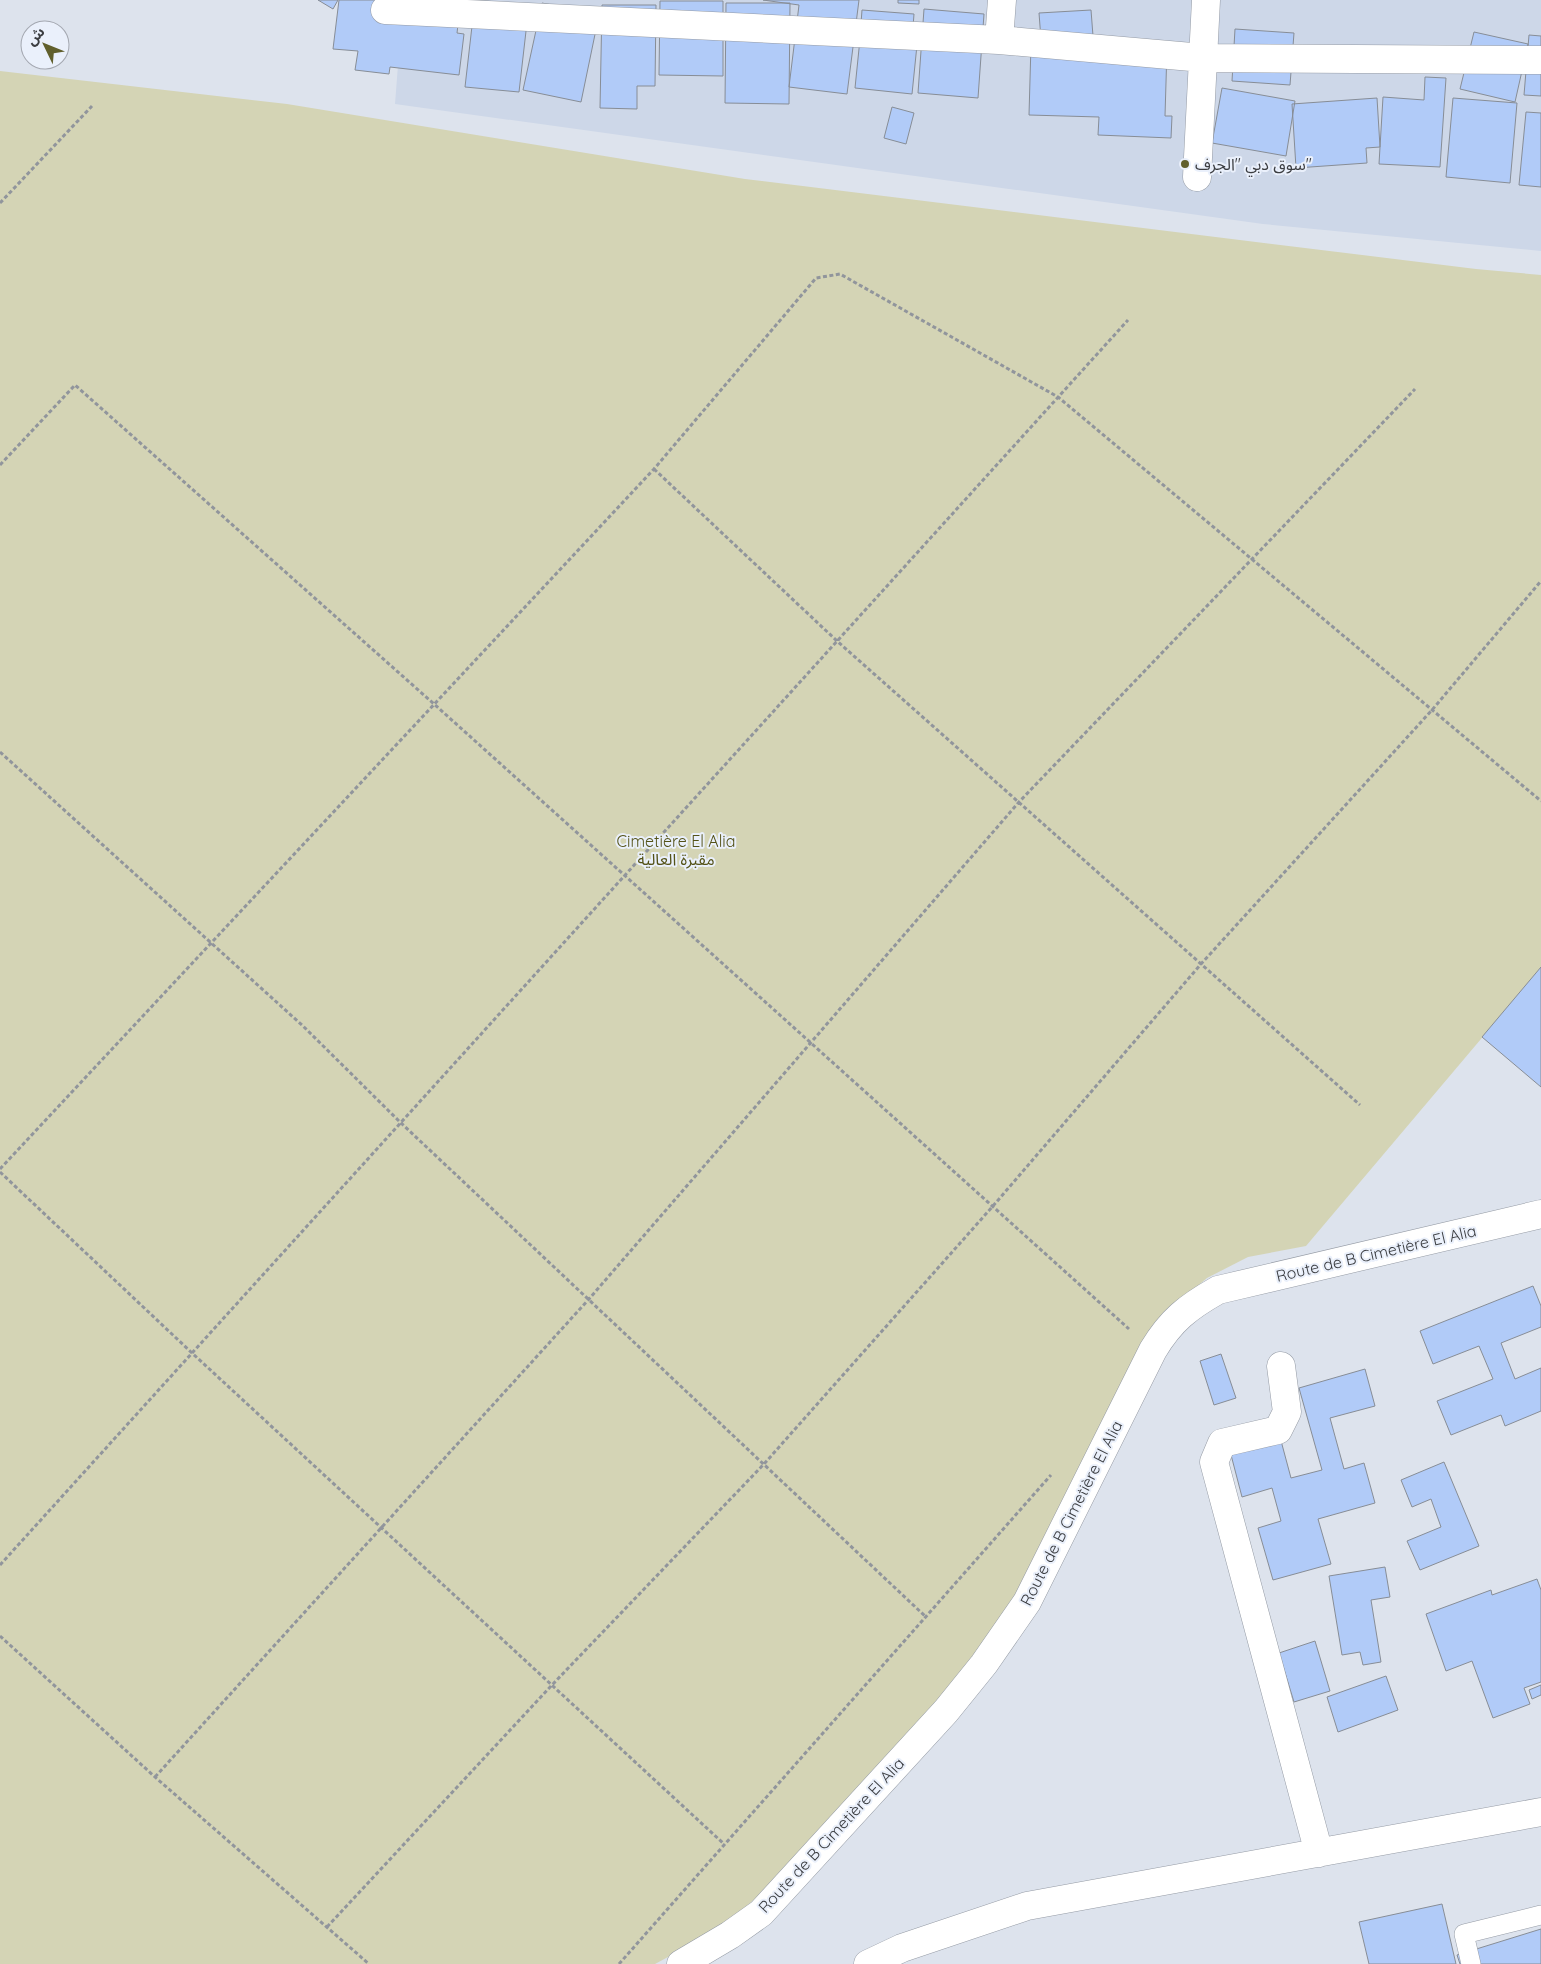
<svg xmlns="http://www.w3.org/2000/svg" width="1541" height="1964" viewBox="0 0 1541 1964" font-family="Quicksand,'Noto Sans Arabic',sans-serif">
	<rect width="100%" height="100%" fill="#dde3ed"/>
	<path fill="#cdd7e8" d="M403,0H1541V251L1263,224L395,104Z"/>
	<path fill="#d4d4b5" d="M0,71L287,104L745,179L1476,269L1541,275V968L1306,1246L1248,1257L1207,1278L1174,1306L1002,1633L786,1870L733,1919L709,1935L655,1964H0Z"/>
	<path fill="#b1cbf8" stroke="#878d96" d="M318,0H338L333,9Z
		M339,0H461L457,33L464,34L459,75L390,67L389,74L355,70L358,51L333,49Z
		M475,0L529,5L519,92L465,87Z
		M763,0H859L847,94L789,87L799,5Z
		M898,0H919V4L898,3Z
		M660,1H723V76L659,75Z
		M542,3L599,15L581,102L523,90Z
		M726,3H790L789,104L725,103Z
		M602,5H656L655,86H637V109L600,108Z
		M924,9L984,14L978,98L918,93Z
		M862,10L914,14L912,40L860,37Z
		M1091,10L1093,36L1041,39L1039,13Z
		M1235,29L1294,33L1290,85L1232,81Z
		M1474,32L1528,44L1515,102L1460,89Z
		M1529,35L1541,36V96L1524,95Z
		M860,39L917,45L912,94L855,88Z
		M1031,44L1167,49L1165,116H1172L1171,138L1098,135L1099,117L1029,115Z
		M1425,77L1446,78L1440,167L1379,164L1383,97L1424,100Z
		M1222,88L1295,101L1286,156L1212,143Z
		M1377,98L1380,147L1366,148L1367,163L1296,168L1292,104Z
		M1453,98L1517,103L1510,183L1446,177Z
		M892,107L914,113L906,144L884,138Z
		M1526,112L1541,113V187L1519,185Z
		M1541,967V1087L1482,1037Z
		M1533,1286L1541,1306V1327L1501,1343L1515,1379L1541,1368V1411L1505,1426L1501,1415L1451,1435L1437,1401L1493,1379L1479,1346L1433,1364L1420,1331Z
		M1221,1354L1236,1398L1214,1405L1200,1361Z
		M1365,1369L1375,1406L1330,1418L1344,1469L1364,1463L1375,1503L1318,1519L1331,1564L1273,1580L1258,1528L1281,1521L1272,1488L1242,1497L1230,1451L1280,1437L1291,1478L1322,1470L1299,1388Z
		M1444,1462L1479,1546L1420,1570L1407,1541L1441,1527L1431,1499L1412,1507L1401,1480Z
		M1385,1567L1390,1597L1371,1600L1381,1662L1363,1665L1360,1652L1342,1655L1329,1576Z
		M1537,1579L1541,1590V1682L1524,1688L1530,1704L1493,1718L1472,1661L1446,1671L1426,1614L1491,1590L1492,1595Z
		M1315,1641L1330,1691L1294,1702L1279,1653Z
		M1386,1676L1398,1710L1338,1732L1327,1697Z
		M1541,1685V1695L1532,1699L1529,1690Z
		M1442,1904L1456,1964H1369L1359,1922Z
		M1541,1929V1964H1460L1457,1955Z"/>
	<g fill="none" stroke-linecap="round" stroke-linejoin="round">
		<g stroke="#959ba5" stroke-width="20">
			<path id="lane" d="M1471,1964L1464,1934L1541,1915"/>
		</g>
		<g stroke="#959ba5" stroke-width="29">
			<path id="street" d="M392,4L385,10L999,40L1203,58L1541,60
				M999,40L1002,0
				M1197,177L1206,0
				M1281,1366L1287,1412L1278,1430L1222,1443L1214,1462L1319,1853
				M681,1964L730,1935L761,1913L946,1711L984,1664L1027,1602L1153,1350C1171,1320 1188,1307 1218,1290L1541,1214
				M868,1964L902,1948L1027,1906L1541,1812"/>
		</g>
		<path stroke="#91959c" stroke-width="3" stroke-dasharray="4 2.5" stroke-linecap="butt" d="M0,203L92,106
			M0,465L75,385L434,704L1129,1329
			M654,469L837,641L1360,1105
			M0,752L303,1026L401,1123L926,1617
			M0,1169L654,469L816,278L840,274L1058,397L1541,801
			M0,1172L192,1353L724,1844
			M0,1565L1128,320
			M0,1636L155,1777L369,1964
			M155,1777L589,1299L1019,802L1415,389
			M327,1927L552,1685L764,1464L993,1206L1201,964L1432,710L1541,581
			M619,1964L1051,1475"/>
		<use href="#lane" stroke="#fff" stroke-width="19"/>
		<use href="#street" stroke="#fff" stroke-width="28"/>
	</g>
	<circle fill="#605f2c" stroke="#eaf0fb" stroke-width="2" cx="1185" cy="164" r="5"/>
	<g text-anchor="middle" stroke-width="4" stroke-linejoin="round" paint-order="stroke">
		<g font-size="16" fill="#3b3d41" stroke="#eaf0fb" text-anchor="start">
			<text x="1195" y="170">سوق دبي "الجرف"</text>
		</g>
		<g font-size="16" fill="#545217" stroke="#eaf0fb">
			<text x="676" y="847">Cimetière El Alia<tspan x="676" dy="18">مقبرة العالية</tspan></text>
		</g>
		<g font-size="16" fill="#3b3d41" stroke="#eaf0fb">
			<text transform="translate(1376 1253) rotate(-13)" y="6">Route de B Cimetière El Alia</text>
			<text transform="translate(1071 1513) rotate(-63)" y="6">Route de B Cimetière El Alia</text>
			<text transform="translate(831 1835) rotate(-47)" y="6">Route de B Cimetière El Alia</text>
		</g>
	</g>
	<g transform="translate(45 45) rotate(313)"><circle r="24" fill="#eaf0fb" stroke="#a4a8b1"/>
	<path d="M0-4L9 19L0 12L-9 19Z" fill="#605f2c"/>
	<text y="-8" font-size="14" font-weight="bold" text-anchor="middle" fill="#3b3d41">ش</text>
	</g>
</svg>
